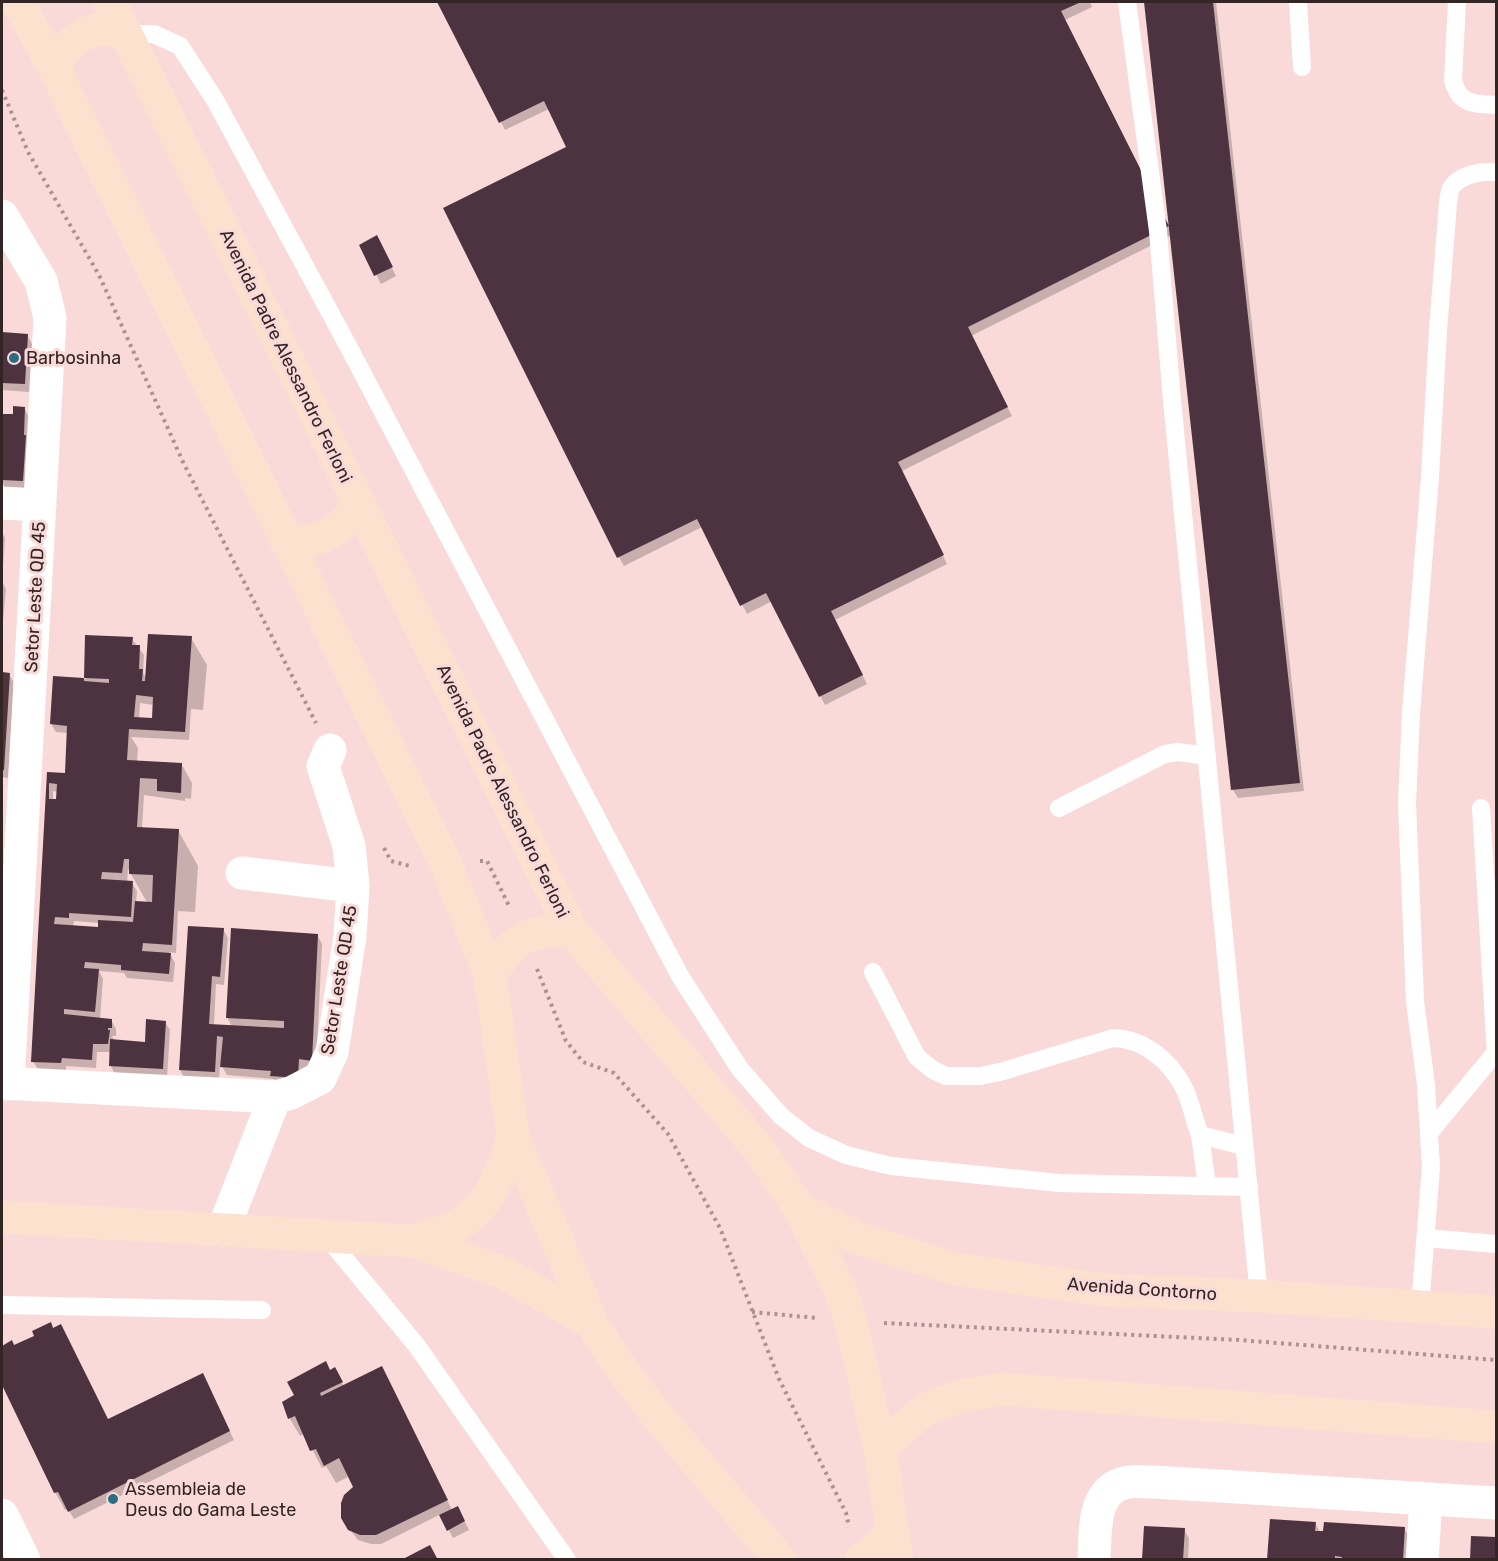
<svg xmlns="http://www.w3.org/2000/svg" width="1498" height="1561" viewBox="0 0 1498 1561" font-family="Rubik,sans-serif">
	<rect width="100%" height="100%" fill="#fadad9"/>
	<path fill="#0003" fill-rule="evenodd" d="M440,2H1090L1092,7L1065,20L1171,232L1146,2H1216L1304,791L1238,798L1233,790L1172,235L971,336L1012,416L902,471L947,564L835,620L867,684L825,705L772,601L747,614L702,527L624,566L619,557L445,209L568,147L549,109L505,130Z
		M361,245L381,246L396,276L381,284Z
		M2,334L27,335L32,344L29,392L2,390V404Z
		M24,408L29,417L27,489L5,488L2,481V416H14Z
		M2,532L5,538L2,582L6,589L2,632Z
		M86,636L132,639L144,655L143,673L147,679L191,638L207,665L203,710L191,709L189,740L131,737L138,748L137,762L182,765L192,783L191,799L185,798V801L144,795L142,828L178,830L198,866L195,912L178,911L176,953L169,952L175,963L173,982L127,978L124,973L99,971L103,979L100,1019L111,1020L116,1029V1036H112L114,1040L146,1043L165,1022L170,1030L167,1078L115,1074L110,1065L111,1052H97L96,1068L66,1066V1071L38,1070L33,1061L48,774L66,775L68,733L56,732L51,724L55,677L86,679ZM140,703L154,705L153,720L139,719ZM53,791L58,792L57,801L53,800ZM128,869L148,904L136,903L137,891L132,883H127ZM74,921L99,923V928L73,927Z
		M2,674H9L14,683L8,778L2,777Z
		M189,927L223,929L228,938L224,985L216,984L214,1025L232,1027L227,1017L317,935L322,944L316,1069L304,1067L302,1086L277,1085L274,1079L227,1075L220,1063L219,1081L185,1079L180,1070Z
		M12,1342L14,1347L108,1421L207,1384L234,1440L74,1519L68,1509L65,1510L55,1492L2,1381V1347Z
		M334,1369L344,1386L386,1377L452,1510L462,1516L469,1530L453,1538L441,1514L381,1544H371L358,1540L348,1527L355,1487L350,1476L336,1483L326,1466L322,1468L304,1434L300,1436L286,1412Z
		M1315,1523L1320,1532L1404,1528L1409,1537L1407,1560H1269Z
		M1184,1530L1189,1538L1188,1560H1144Z"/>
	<path fill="#4d3240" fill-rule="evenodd" d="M437,2H1081L1061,11L1169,226L968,327L1008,407L898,462L944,555L831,611L863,675L819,697L766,593L740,606L697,519L617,558L443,208L566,147L544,101L499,123Z
		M1144,2H1213L1300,783L1231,790Z
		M377,235L393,267L374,276L359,245Z
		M2,332L28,334L25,384L2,383Z
		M13,406L25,407L24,435H26L23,481L2,480V414H13Z
		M148,634L192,636L185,732L129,729L127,760L182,763L181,793L157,791V779L140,778L137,827L179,829L172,945L143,943L142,951L171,953L169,974L121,970V965L85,962L84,968L99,969L95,1012L64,1009V1014L112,1019V1028H108V1030H110L108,1044H93L92,1060L62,1058L61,1063L31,1062L47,772L65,773L67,726L50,724L53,676L84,678V681L109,683V679L84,678L85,635L133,637L132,645H140L139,669H143L142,681H145ZM136,695L153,697L152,718L134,717ZM49,783L57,784L56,799H49ZM124,859H129V874L153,875L152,902L135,901L133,922L98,920V927L54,924L55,917L69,918V913L131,917L133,881L101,879L102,872L122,873Z
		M2,672L10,673L4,770H2Z
		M188,926L224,928L220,977L212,976L209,1024L284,1028V1021L226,1018L231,928L318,934L312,1061L299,1059L298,1078L270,1076L271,1071L220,1067L223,1037L217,1036L215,1072L179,1070Z
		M146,1019L166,1021L163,1069L109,1066L110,1039L145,1042Z
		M51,1322L53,1328L61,1324L108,1419L203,1373L230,1431L68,1512L58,1492L54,1493L2,1385V1346L12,1340L14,1345L34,1336L32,1331Z
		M326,1361L330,1370L335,1367L343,1382L320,1393L321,1396L382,1366L448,1500L376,1535H360L348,1530L341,1518V1503L344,1495L353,1487L340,1460L339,1458L324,1466L316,1449L310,1451L295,1416L288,1419L282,1402L294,1395L287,1382Z
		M458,1506L465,1521L447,1531L439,1515Z
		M1270,1519L1316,1522L1315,1531H1323L1324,1522L1405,1527L1403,1560H1342V1557L1335,1556V1560H1267Z
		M1144,1526L1185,1528L1183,1560H1142Z
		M1471,1536L1496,1537V1560H1470Z
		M430,1545L438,1560H401Z"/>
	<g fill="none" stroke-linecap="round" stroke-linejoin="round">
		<path stroke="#ab9291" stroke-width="4" stroke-dasharray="3 4.5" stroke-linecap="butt" d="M2,90L28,152L99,275L183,462L316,723
			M384,848L391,861L410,866
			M480,861H487L510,908
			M537,969L566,1041L583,1062L614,1073L668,1134L720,1228L779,1379L846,1513L849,1527
			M752,1312L817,1318
			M884,1323L1239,1340L1496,1360"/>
		<path stroke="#fff" stroke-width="18" d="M1127,2L1158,231L1172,400L1259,1296
			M1298,2L1302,67
			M1457,2L1453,80C1459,105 1474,104 1496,105
			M126,34H154L180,46L215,100L346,342L680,976L740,1069L781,1116L809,1138L846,1155L891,1166L1059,1183L1249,1187
			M1059,808L1165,754L1178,752L1207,756
			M1481,808L1496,1054
			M873,972L917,1057L933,1070L946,1076H980L1000,1072L1113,1038C1144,1039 1169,1060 1183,1086C1191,1101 1194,1120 1200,1135L1244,1146
			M1429,1133L1496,1052
			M1200,1135L1207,1186
			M326,1236L417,1346L567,1560
			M1426,1238L1496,1244
			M2,1305L262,1310
			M1420,1307L1431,1167L1426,1085L1415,1001L1407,803L1411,713L1430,477L1438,330L1448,203C1449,199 1449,192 1451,188C1460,174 1482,171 1496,172"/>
		<path stroke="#fff" stroke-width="33" d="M2,216L41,281L50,318L8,1084
			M2,503L40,505
			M242,873L353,886
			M2,1083L275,1097L291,1093L320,1078L332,1052L350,936L353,886L349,846L323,766L330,750
			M223,1230L275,1097
			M2,1515L24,1560
			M1094,1560C1096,1530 1091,1488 1129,1482C1137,1481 1145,1482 1153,1482L1496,1503
			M1422,1560L1426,1500"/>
		<path stroke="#fde1cf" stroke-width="33" d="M18,2L53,66L445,862L490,975L513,1136L592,1323L615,1360L660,1419L780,1560
			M110,2L572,931L758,1148L800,1209L839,1287L851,1322L880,1448L897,1560
			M53,66C71,39 91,19 126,34
			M286,541C319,544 342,531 360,504
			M490,975C515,937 526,930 572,931
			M800,1209L860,1239L955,1269L1103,1290L1259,1296L1496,1312
			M2,1217L413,1241L504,1273L592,1323
			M413,1241C427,1236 444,1232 457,1225C490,1208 503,1169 513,1136
			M880,1448L924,1410L961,1396L1002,1389L1496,1427
			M861,1560L875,1549L892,1533"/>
	</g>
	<g fill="#2b6f7f" stroke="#fadad9" stroke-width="2">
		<circle cx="14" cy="358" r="6"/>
		<circle cx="113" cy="1499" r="6"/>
	</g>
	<g text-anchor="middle" stroke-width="6" stroke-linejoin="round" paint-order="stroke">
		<g font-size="18" fill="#332524" stroke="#fadad9">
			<text transform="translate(286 356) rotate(64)" y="6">Avenida Padre Alessandro Ferloni</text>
			<text transform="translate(35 597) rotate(-87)" y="6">Setor Leste QD 45</text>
			<text transform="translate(503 791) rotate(64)" y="6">Avenida Padre Alessandro Ferloni</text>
			<text transform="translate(339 980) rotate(-81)" y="6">Setor Leste QD 45</text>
			<text transform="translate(1142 1289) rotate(4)" y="6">Avenida Contorno</text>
		</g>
		<g font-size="18" fill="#332524" stroke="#fadad9" text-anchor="start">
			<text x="26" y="364">Barbosinha</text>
			<text x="125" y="1495">Assembleia de<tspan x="125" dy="21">Deus do Gama Leste</tspan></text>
		</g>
	</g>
	<rect width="1498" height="1561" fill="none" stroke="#332524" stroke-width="6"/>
</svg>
